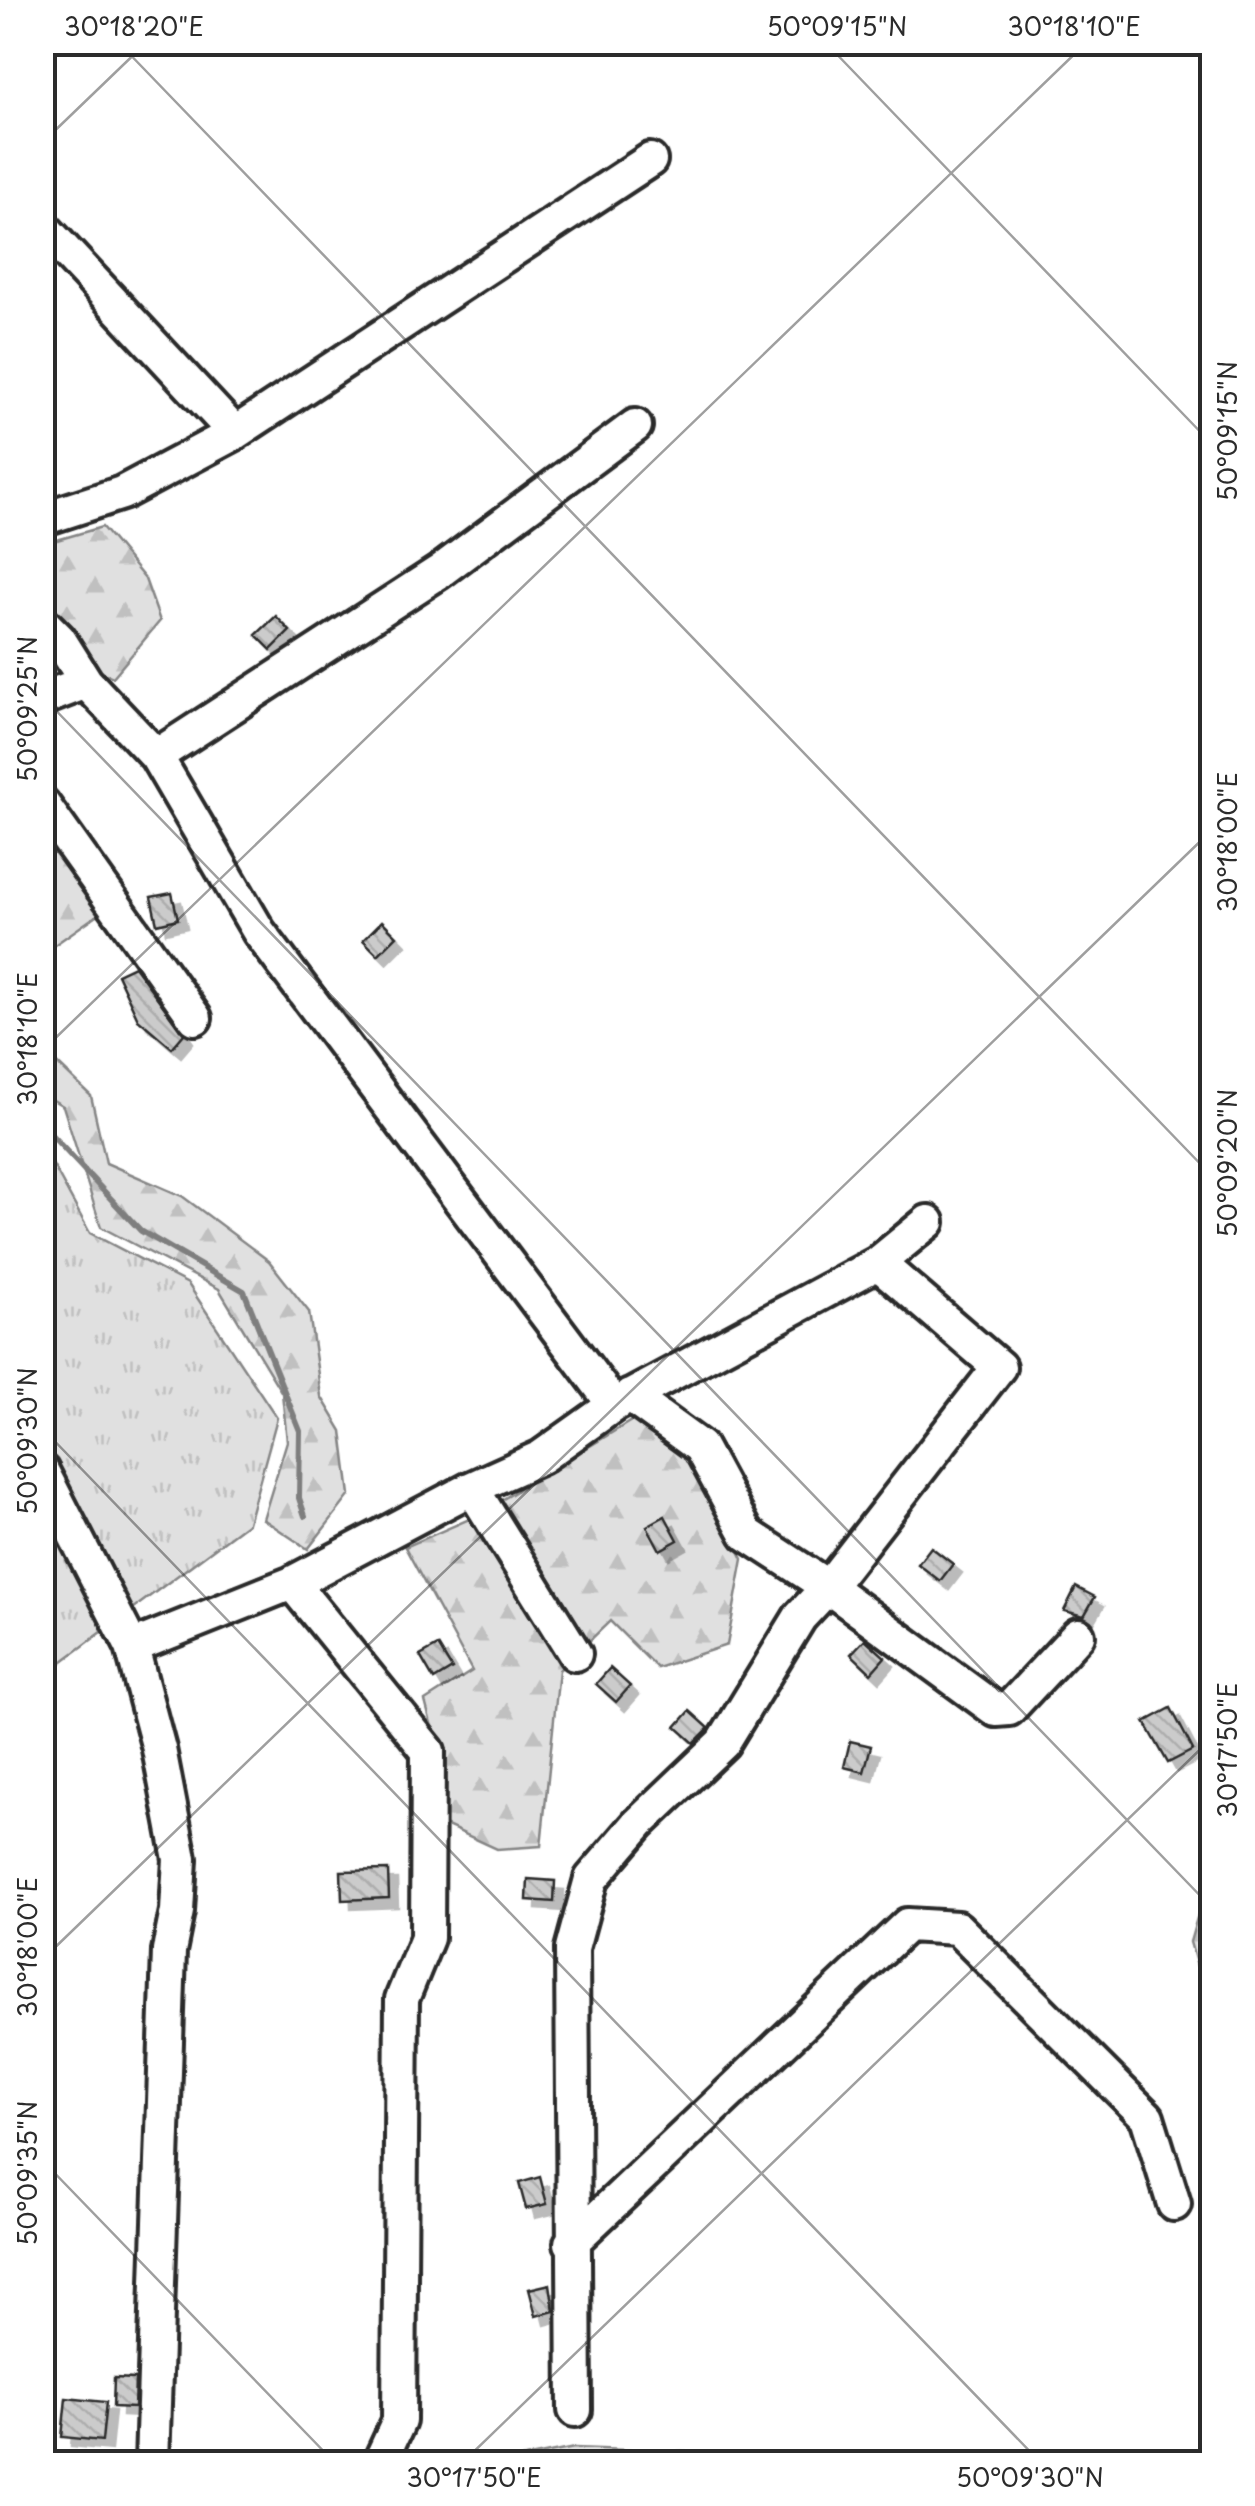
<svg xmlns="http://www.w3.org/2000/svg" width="1255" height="2506" viewBox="0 0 1255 2506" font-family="'Playpen Sans',sans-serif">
	<defs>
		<pattern id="grass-tufts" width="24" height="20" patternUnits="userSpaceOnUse" patternTransform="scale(2.5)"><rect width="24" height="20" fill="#e0e0e0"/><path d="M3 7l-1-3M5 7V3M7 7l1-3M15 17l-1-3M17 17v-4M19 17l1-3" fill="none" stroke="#c0c0c0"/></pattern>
		<pattern id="forest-firs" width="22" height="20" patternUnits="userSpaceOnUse" patternTransform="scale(2.5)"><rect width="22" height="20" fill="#e0e0e0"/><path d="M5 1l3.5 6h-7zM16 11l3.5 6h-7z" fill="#c0c0c0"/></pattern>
		<pattern id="building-back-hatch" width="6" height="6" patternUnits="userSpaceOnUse" patternTransform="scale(2.5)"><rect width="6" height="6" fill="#cbcbcb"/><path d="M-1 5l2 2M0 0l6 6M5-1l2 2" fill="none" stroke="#aeaeae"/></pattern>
		<filter id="shadow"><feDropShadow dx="9" dy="9" stdDeviation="0" flood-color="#0004"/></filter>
	</defs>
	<rect width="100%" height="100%" fill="#fff"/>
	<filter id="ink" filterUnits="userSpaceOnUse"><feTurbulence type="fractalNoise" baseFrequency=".01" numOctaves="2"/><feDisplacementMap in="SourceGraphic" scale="20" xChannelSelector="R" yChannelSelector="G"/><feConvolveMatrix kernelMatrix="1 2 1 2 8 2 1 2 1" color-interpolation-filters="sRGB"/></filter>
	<g filter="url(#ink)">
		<path fill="url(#grass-tufts)" stroke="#868686" stroke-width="2.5" d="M42,1145L90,1233L188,1284L277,1418L248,1523L43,1676Z
			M574,2448L867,2459L866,2464L500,2463Z"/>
		<path fill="url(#forest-firs)" stroke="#868686" stroke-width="2.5" d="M102,527L145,579L160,621L113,677L43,649V544Z
			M42,837L100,913L43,953H42Z
			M42,1049L91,1096L106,1163L182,1196L269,1261L309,1312L321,1396L342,1431L350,1495L308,1549L263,1519L287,1441L282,1393L219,1289L101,1227L63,1106L43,1094Z
			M636,1418L695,1462L743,1559L727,1645L657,1668L610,1621L559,1670L541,1846L497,1849L434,1820L433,1731L425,1701L472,1671L405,1547L472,1518Z
			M1203,1897H1212V2019L1190,1942Z"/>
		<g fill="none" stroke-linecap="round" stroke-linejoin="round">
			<path stroke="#7e7e7e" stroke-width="6" d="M42,1125L141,1231L244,1291L300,1431L299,1498L305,1516"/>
		</g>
		<path fill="url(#building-back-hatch)" stroke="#2b2b2b" stroke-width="2.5" filter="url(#shadow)" d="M276,616L290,631L271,650L256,635Z
			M172,893L178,919L157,924L151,897Z
			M382,921L397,936L378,955L363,940Z
			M134,966L184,1034L172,1048L138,1019L117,974Z
			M665,1516L678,1540L660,1550L647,1526Z
			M931,1547L953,1564L940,1581L918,1564Z
			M1076,1587L1095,1597L1084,1616L1064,1611Z
			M865,1639L885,1657L871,1673L851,1654Z
			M438,1646L452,1669L434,1680L420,1656Z
			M610,1668L630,1686L616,1702L596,1684Z
			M1171,1708L1193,1750L1168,1763L1145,1722Z
			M690,1711L709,1728L694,1743L676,1727Z
			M850,1741L871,1746L864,1772L844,1767Z
			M388,1870L389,1898L342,1900L341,1871Z
			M528,1879L555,1881L554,1902L527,1900Z
			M540,2177L547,2204L526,2209L519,2183Z
			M550,2284L554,2311L536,2316L529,2289Z
			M114,2378L135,2379L134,2408L113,2407Z
			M66,2398L106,2402L102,2441L62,2437Z"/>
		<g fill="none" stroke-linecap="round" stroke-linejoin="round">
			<g stroke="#2b2b2b" stroke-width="40">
				<path id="minor" d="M42,226L235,433L650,160
					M42,519L122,493L235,433
					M42,622L59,639L86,682L156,756L259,932L614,1405
					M42,699L86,682
					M156,756L439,572L635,426
					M42,803L195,1018
					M630,1396L700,1447L747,1534L828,1587L996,1710L1009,1709L1078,1635
					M42,1471L132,1647
					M472,1488L575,1654
					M292,1583L428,1751L427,1938L402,1999L399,2421L379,2464
					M571,2243L907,1925L957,1928L1147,2117L1174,2204
					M575,2410L572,1949L591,1879L639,1823L723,1743L800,1617L828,1587L999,1367L878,1263
					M152,2464L169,1951L177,1911L180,1859L159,1749L132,1647L292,1583L472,1488L541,1457L614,1405L878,1263L928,1222"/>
			</g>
			<use href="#minor" stroke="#fff" stroke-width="32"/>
		</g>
	</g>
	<path fill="none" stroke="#2b2b2b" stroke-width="2.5" stroke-opacity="0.45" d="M118,42L1212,1176M825,42L1212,444M42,143L147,42M42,696L1212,1908M42,1051L1087,42M42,1428L1042,2464M42,1960L1212,830M42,2160L336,2464M461,2464L1212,1738"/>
	<rect width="1255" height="2506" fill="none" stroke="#fff" stroke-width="110"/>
	<rect x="55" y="55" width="1145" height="2396" fill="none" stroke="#2b2b2b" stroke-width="4"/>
	<g font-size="25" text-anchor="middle" fill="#2b2b2b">
		<text x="134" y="36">30°18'20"E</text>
		<text x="837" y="36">50°09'15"N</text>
		<text x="1074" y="36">30°18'10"E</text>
		<text transform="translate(1228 431) rotate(-90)" y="9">50°09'15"N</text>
		<text transform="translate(28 709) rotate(-90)" y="9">50°09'25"N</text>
		<text transform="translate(1228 842) rotate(-90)" y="9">30°18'00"E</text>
		<text transform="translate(28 1039) rotate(-90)" y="9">30°18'10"E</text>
		<text transform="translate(1228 1163) rotate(-90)" y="9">50°09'20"N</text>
		<text transform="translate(28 1441) rotate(-90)" y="9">50°09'30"N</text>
		<text transform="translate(1228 1750) rotate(-90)" y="9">30°17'50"E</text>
		<text transform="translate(28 1947) rotate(-90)" y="9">30°18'00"E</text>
		<text transform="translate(28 2173) rotate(-90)" y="9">50°09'35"N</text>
		<text x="474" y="2487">30°17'50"E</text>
		<text x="1030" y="2487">50°09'30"N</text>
	</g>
</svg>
